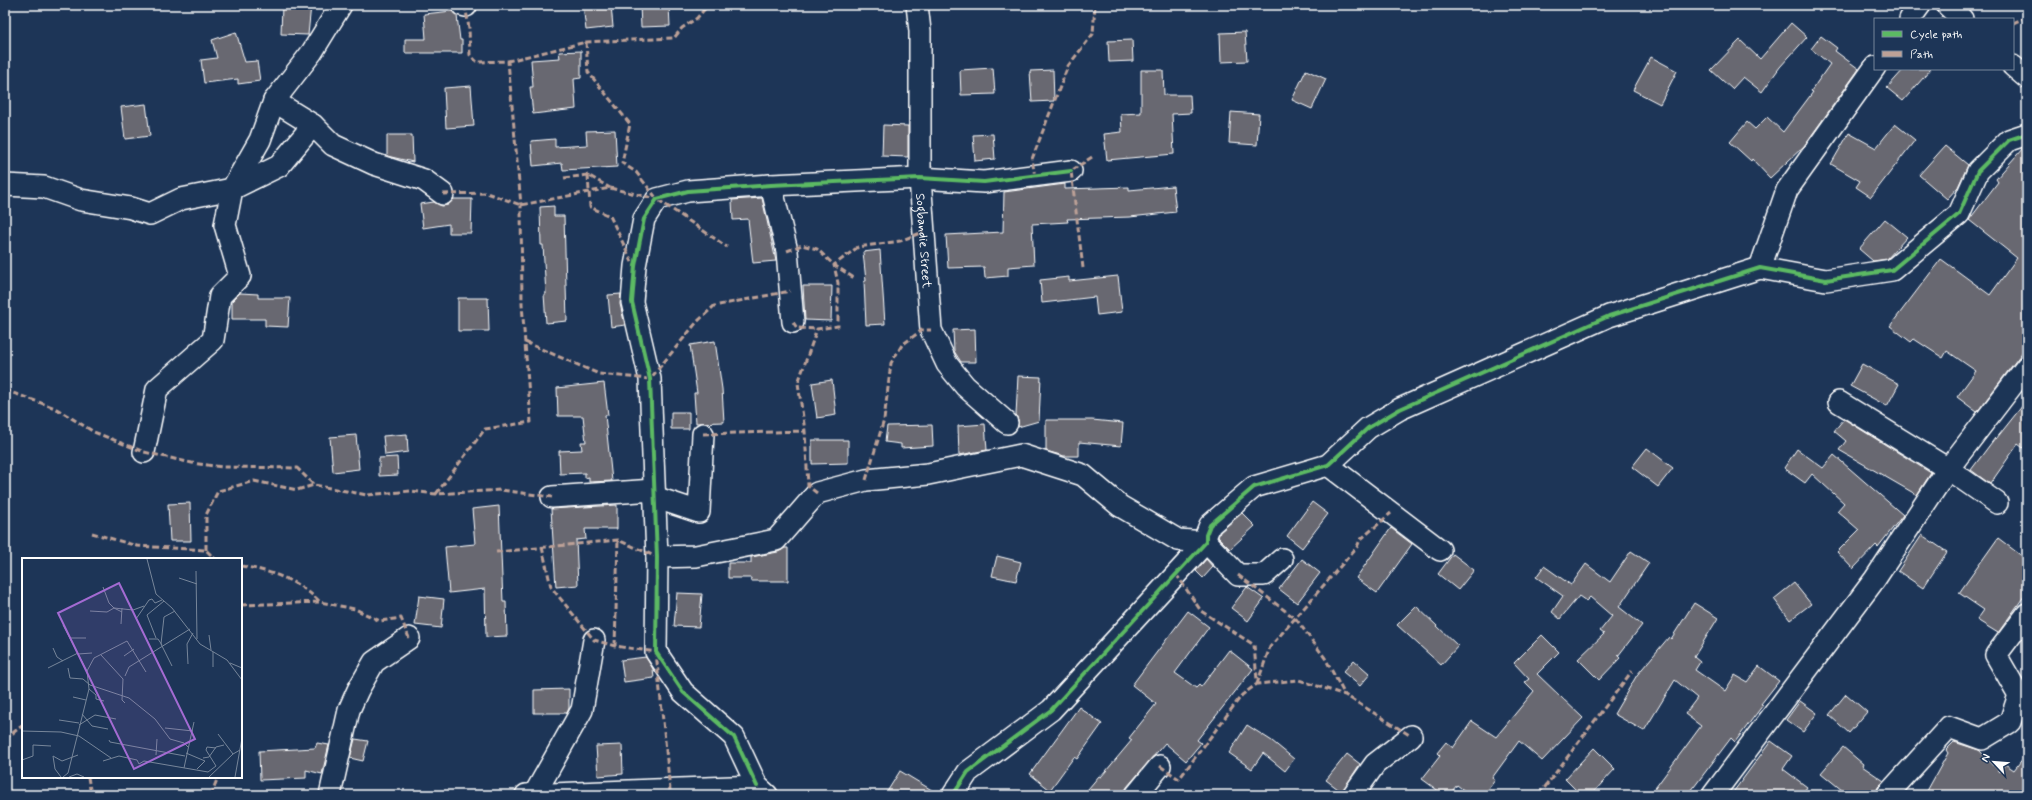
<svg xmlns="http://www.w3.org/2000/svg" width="2032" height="800" viewBox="0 0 2032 800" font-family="Mynerve,sans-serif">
	<rect width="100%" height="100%" fill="#1d3557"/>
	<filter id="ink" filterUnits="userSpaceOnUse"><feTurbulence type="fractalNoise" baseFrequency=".025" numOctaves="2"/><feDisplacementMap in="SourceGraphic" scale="8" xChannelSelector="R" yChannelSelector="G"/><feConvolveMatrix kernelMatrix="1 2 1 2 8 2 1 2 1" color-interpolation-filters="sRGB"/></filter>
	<g filter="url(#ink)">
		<path fill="#686871" stroke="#fff" d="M282,5H311L308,35L281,34Z
			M583,5H611L613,27L586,30Z
			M640,5H669L670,26L641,27Z
			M452,11L457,16L460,40H462V53H405V39H426L424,14Z
			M1791,23L1807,37L1780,67L1762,92L1743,77L1732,89L1711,70L1740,40L1760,59Z
			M236,32L245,62L257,61L260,81L238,84V79L204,83L201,60L217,58L212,40Z
			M1245,32L1247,61L1221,62L1220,33Z
			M1821,36L1837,48L1835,51L1859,69L1804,146L1770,178L1752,159L1751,161L1730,142L1747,122L1755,129L1767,117L1783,132L1813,92L1811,91L1830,64L1811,49Z
			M1132,40L1133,61L1109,62L1108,41Z
			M581,51V78L574,79L576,109L533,114L530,87H533L531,60L560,58L559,52Z
			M1651,57L1677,71L1660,104L1633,90Z
			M993,68L995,94L961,95L960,70Z
			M1904,69H1931L1903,101L1887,88Z
			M1053,70L1054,101L1032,102L1030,71Z
			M1141,70H1163L1164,95H1190L1191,113L1172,114L1174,154L1107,160L1104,134L1122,132L1121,114L1141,113Z
			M1306,70L1326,79L1312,109L1292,100Z
			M471,86L474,126L446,128L444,88Z
			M146,104L150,136L125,139L121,107Z
			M1231,112L1259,114L1257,145L1229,143Z
			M1895,124L1915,140L1871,197L1856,187L1860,181L1831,164L1849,133L1876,148Z
			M883,125L908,126V157L882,156Z
			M615,130L617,167L563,170L562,163L533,166L531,141L555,139V147L587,145L586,131Z
			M993,134L995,159L975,161L973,135Z
			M387,135H412L413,162L387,156Z
			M1945,146L1968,165L1958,187L1947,199L1919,175Z
			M2027,147V346L1977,412L1957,397L1976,371L1947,351L1943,358L1914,339L1911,342L1890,326L1941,259L1990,295L2017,258L1969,220L1998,182L1996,179L2023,148Z
			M1065,184V189L1129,187V190L1173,186L1176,212L1130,217L1067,219L1068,222L1032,224L1034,265L1008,267V276L985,278L984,267L948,268L946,235L1003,232L1004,192Z
			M762,198L776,261L753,263L748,219L733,220L732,200Z
			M454,199H472L471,233H449V224L423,228L420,204L434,202L442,206L448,205Z
			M554,206V216H564L567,321L546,323L544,294H546L543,245H541L540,207Z
			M1885,219L1907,237L1887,259L1873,261L1859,249Z
			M880,250L885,324L866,325L864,281H866L863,252Z
			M1118,276L1122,312L1097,315L1095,297L1042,303L1040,280L1069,277V281Z
			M803,286H832L831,321L805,320Z
			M240,293L258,294V298H290L288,327L265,326V319H232V301Z
			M621,294L620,304L625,325L611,327L608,295Z
			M458,298H488L489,331H458Z
			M975,329L976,362H961L954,351L953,330Z
			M715,341L722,389L724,422L696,423L694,393H697L690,345Z
			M1862,364L1899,384L1887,406L1850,386Z
			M1018,376L1041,377L1039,421L1018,427V420L1016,415Z
			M832,380L836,415L817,418L812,383Z
			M604,383L608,415H605L612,481L589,482V477L585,478V473L560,474L559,451L582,450L581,442H586L583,416H558L557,388Z
			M2027,400V451L2018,444L1990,484L1971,470L1995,438L1996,439Z
			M671,412H689V429H671Z
			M1844,419L1931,473L1917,495L1839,450L1846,441L1834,431Z
			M1046,420H1092L1123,423L1121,446L1079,442V456H1064L1046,451Z
			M985,424L987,450L959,455L958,426Z
			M932,425L933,446L901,448V444L885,442L887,426Z
			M407,434L408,452L385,455L383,436Z
			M356,435L359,469L333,472L330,437Z
			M812,440H848V463L812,464Z
			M1647,448L1673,468L1658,487L1632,467Z
			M1797,449L1823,468L1834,455L1903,515L1878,547L1876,545L1853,569L1837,552L1859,530L1837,511L1844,503L1812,474L1805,483L1784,468Z
			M397,457L398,475L379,476V458Z
			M1312,502L1328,514L1302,548L1287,536Z
			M190,503L191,541H170L168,504Z
			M617,505V529H585L586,539L576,540L578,585L556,587L551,509Z
			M499,506L503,602H506L507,636L486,637L485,589L449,593L445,547L475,544L472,509Z
			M1242,513L1255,526L1230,549L1218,537L1220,532Z
			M1391,528L1412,544L1377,593L1356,578Z
			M1922,535L1947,552L1923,588L1898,571Z
			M1998,538L2027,560V592L1998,633L1977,620L1984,610L1959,593Z
			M785,548H788V581H751V578H728V563H751V557L778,552Z
			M1631,551L1649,563L1619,607L1642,625L1618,656L1620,658L1599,680L1578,659L1604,634L1600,631L1612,616L1590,597L1586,601L1579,596L1560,619L1552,612L1563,596L1536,577L1544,566L1571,585L1586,564L1610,582Z
			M1453,554L1474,570L1458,590L1438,574Z
			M997,556L1021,562L1016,581L992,576Z
			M1206,559L1213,567L1203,578L1196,571Z
			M1302,559L1320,573L1297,603L1279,589Z
			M1794,583L1811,604L1790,620L1774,599Z
			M1247,587L1264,599L1248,621L1231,608Z
			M677,593L702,594L699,627L674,626Z
			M419,596L444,599L441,628L415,625Z
			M1694,603L1718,618L1694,657L1700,662L1695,670L1725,691L1735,675L1747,682L1759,666L1779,681L1761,704L1763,705L1735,742L1731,738L1688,795H1650L1701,726L1685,714L1697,698L1675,680L1644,731L1614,714L1637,675L1669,637L1671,639Z
			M1416,606L1458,646L1441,665L1397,625Z
			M1188,611L1209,627L1175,673L1196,688L1199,685L1201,687L1229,650L1253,669L1197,740L1201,743L1186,761L1165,743L1127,787L1123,795H1083L1099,776L1101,777L1132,740L1129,738L1156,704L1132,685Z
			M1542,635L1559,652L1537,674L1583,718L1542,761L1519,741L1492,778L1495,780L1484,795H1470L1457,785L1449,795H1444L1422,779L1440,756L1437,753L1446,742L1453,748L1472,721L1496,737L1534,691L1525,682L1529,679L1514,663Z
			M646,657L653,669L654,678L624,682L621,660Z
			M1354,660L1370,674L1360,686L1343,672Z
			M569,689V708L567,713H534V690Z
			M1846,694L1867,712L1849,733L1829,715Z
			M1800,701L1817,713L1803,732L1786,720Z
			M1079,707L1102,724L1077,759L1074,757L1050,790L1030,774Z
			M1247,725L1272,741L1294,759L1285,771L1263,753L1252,769L1229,753Z
			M355,739L368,741L363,761L350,758Z
			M1771,741L1792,756L1783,769L1807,787L1802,795H1731Z
			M1954,742L1979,750L2000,772L2005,764L2014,770L2027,753V794L2021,789L2016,795H1934L1927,791L1948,753L1946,750Z
			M317,743L329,745L322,774L306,770V778L260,780L259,751L315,748Z
			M622,745L623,774L598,776L596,746Z
			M1843,747L1863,764L1862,766L1884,781L1878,787L1875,795H1848L1821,773Z
			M1594,748L1615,769L1591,795H1581L1565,779Z
			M1347,754L1360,764L1342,792L1326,780Z
			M900,771L940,795H885Z"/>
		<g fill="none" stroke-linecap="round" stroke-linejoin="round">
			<g stroke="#fff" stroke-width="24">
				<g id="minor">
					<path d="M462,5L466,6"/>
					<path id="s1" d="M917,5L920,31V178L931,330L947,364L965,386L1007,423"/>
					<path d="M1947,5L1962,19"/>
					<path d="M1910,19L1920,5"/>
					<path d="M2013,66L2027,78"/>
					<path d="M274,101L313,125L333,145L374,164L424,180L443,194"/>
					<path d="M5,185L44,187L81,200L131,208L150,214L181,199L232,189L260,140L274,101L312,52L341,5"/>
					<path d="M771,185L787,251L793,322"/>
					<path d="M1760,268L1787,190L1875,67"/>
					<path d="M1839,402L1948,469L1997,503"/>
					<path d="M144,452L157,389L213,340L220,296L240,276L225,225L232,189L279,166L313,125"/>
					<path d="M1328,465L1440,550"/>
					<path d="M552,497L654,490"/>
					<path d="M654,497L699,512L703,434"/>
					<path d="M657,557L696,556L776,540L817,493L866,480L928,474L1021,455L1083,475L1120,506L1178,540L1206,542L1238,575H1264L1282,559"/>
					<path d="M757,786L734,737L683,692L656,652L657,557L650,379L632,302L635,266L644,219L657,199L688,191L771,185L920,178L984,182L1071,171"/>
					<path d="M330,795L349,710L358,690L374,662L409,638"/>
					<path d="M526,795L757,786L767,795"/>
					<path d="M534,795L582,710L594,640"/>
					<path d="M953,795L968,772L1051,710L1206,542V535L1210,525L1254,487L1328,465L1368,428L1400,409L1609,316L1760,268L1826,280L1892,270L1959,214L1978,171L2009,140L2027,134"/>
					<path d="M1136,795L1160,766"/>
					<path d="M1353,795L1375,764L1411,736"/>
					<path d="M1713,795L1875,579L1948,469L2027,366"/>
					<path d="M1887,795L1949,727L1982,739L2010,722L2019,695L1996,655L2027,614"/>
				</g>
			</g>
			<use href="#minor" stroke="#1d3557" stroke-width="21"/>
			<path stroke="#bda197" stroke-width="3" stroke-dasharray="6 3" stroke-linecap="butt" d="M465,5L469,28L470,55L477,62L508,61L586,42L674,38L682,28L697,18L708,5
				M2013,23L2027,17
				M586,42L588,72L630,124L622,163L636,172L657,199L727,247
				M588,175L590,207L610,216L634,266
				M1035,177L1032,159L1068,66L1093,34L1095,5
				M564,178L588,175L610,188
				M443,194L487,193L521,205L610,188L657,199
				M787,251L802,245L817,249L834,265L854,278
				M1083,268L1071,171L1092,157
				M793,322L797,328L817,329
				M525,342L599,374L650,379L697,322L714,306L790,291
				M5,390L55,408L94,432L144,452L192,463L222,467L297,468L314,485
				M703,434L805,431
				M866,480L884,420L891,363L902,345L922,330H931
				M817,493L808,486L805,431L798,383L817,329L838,326V283L834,265L858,247L900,241L923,232
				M436,494L485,429L531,422L522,304L521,205L508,61
				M92,533L137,546L206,550L215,559
				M542,547L551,587L594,640L615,646L656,652L670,790
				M206,550V515L218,491L254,481L297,490L314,485L367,495L411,491L436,494L501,490L552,497
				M496,552L618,540L657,557
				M241,566C271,571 298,580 320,602
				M1176,574L1201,611L1254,645L1257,680
				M1238,575L1296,619L1325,658L1345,695
				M241,605L320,602L355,609L380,621L401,618L409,638
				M615,646L618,540
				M1257,684L1270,647L1357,547L1360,540L1391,513
				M5,739L23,725
				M1160,766L1179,779L1242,695L1257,684L1299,680L1345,695L1411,736
				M88,777L91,795
				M211,795L218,777
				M604,795V792
				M1539,795L1632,671"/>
			<g stroke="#1d3557" stroke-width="6">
				<path id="cycleway" d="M757,786L734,737L683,692L656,652L657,557L650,379L632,302L635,266L644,219L657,199L688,191L771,185L920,178L984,182L1071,171
					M953,795L968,772L1051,710L1206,542V535L1210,525L1254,487L1328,465L1368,428L1400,409L1609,316L1760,268L1826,280L1892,270L1959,214L1978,171L2009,140L2027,134"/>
			</g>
			<use href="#cycleway" stroke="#5cba63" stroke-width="4"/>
		</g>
	</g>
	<g text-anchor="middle" stroke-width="3" stroke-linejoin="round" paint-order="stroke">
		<g font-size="13" fill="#fff" stroke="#1d3557">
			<text dy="5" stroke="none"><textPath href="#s1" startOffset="236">Sogbandie Street</textPath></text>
		</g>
	</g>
	<g transform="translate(22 558)">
		<rect width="220" height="220" fill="#1d3557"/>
		<path fill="none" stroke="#77869a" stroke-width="1" d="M125,1L134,36L150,50L178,86L205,102L220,122M174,13L175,81M157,20L175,26M81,29L87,45L92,50L111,52L122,48M68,53L85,54L92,50L100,54M114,61L127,42L130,41L133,45L140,42M99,66L100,50M41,67L65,113L67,131L46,215L41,219M187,77L189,92M48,80H64M134,80L125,57L142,43M127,81H136L140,87M31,90L35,99L41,103M56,96L70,95M79,97L101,121L100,142L103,145M102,98L112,91M208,105L220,110M166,106L165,86L171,75M150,108L139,86L142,59L153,53M191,109V94M26,110L56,95M46,110L48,120L61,121L68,127L107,140L133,161L148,181L162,185L166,189M65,113L72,100L105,83L124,114M103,118L107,109L168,71M67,131L74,137V141L82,143M51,139L64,142M60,156L70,168L86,171M37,162L57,165M57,167L73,157L94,161M143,170L171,173M0,173L39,174L57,178L89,200M196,176L211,196M87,182L88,184L163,198M164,195L183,203L175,211M134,197L135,181M181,200L187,199L194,189L202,187M0,202L11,198V187L29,188M81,203L97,198L115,202L117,206L122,203L186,214L194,208L184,192L185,189L194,190M162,210L172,164M39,219L33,211L31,198L40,203L56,197M47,219L55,216L62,219M187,219L211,196L218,192M213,219L220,180"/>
		<path fill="#a36bd2" fill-opacity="0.15" stroke="#a36bd2" stroke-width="2" d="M97,25L173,181L112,211L36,55Z"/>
		<rect width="220" height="220" fill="none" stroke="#fff" stroke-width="2"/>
	</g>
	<rect width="2032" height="800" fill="none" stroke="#1d3557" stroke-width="20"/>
	<rect x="10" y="10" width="2012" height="780" fill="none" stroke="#fff" stroke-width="1.5" filter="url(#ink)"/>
	<rect x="1874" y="18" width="140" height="52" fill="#1d3557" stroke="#77869a"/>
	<rect x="1882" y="31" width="20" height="6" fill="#5cba63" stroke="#77869a"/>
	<text x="1910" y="38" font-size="12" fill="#ffffff">Cycle path</text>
	<rect x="1882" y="51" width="20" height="6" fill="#bda197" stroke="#77869a"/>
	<text x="1910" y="58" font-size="12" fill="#ffffff">Path</text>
	<g transform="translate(1994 762) rotate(296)" stroke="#1d3557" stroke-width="3" paint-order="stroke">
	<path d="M0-3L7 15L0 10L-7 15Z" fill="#ffffff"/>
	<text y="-6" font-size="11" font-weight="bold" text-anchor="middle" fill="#ffffff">N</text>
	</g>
</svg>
